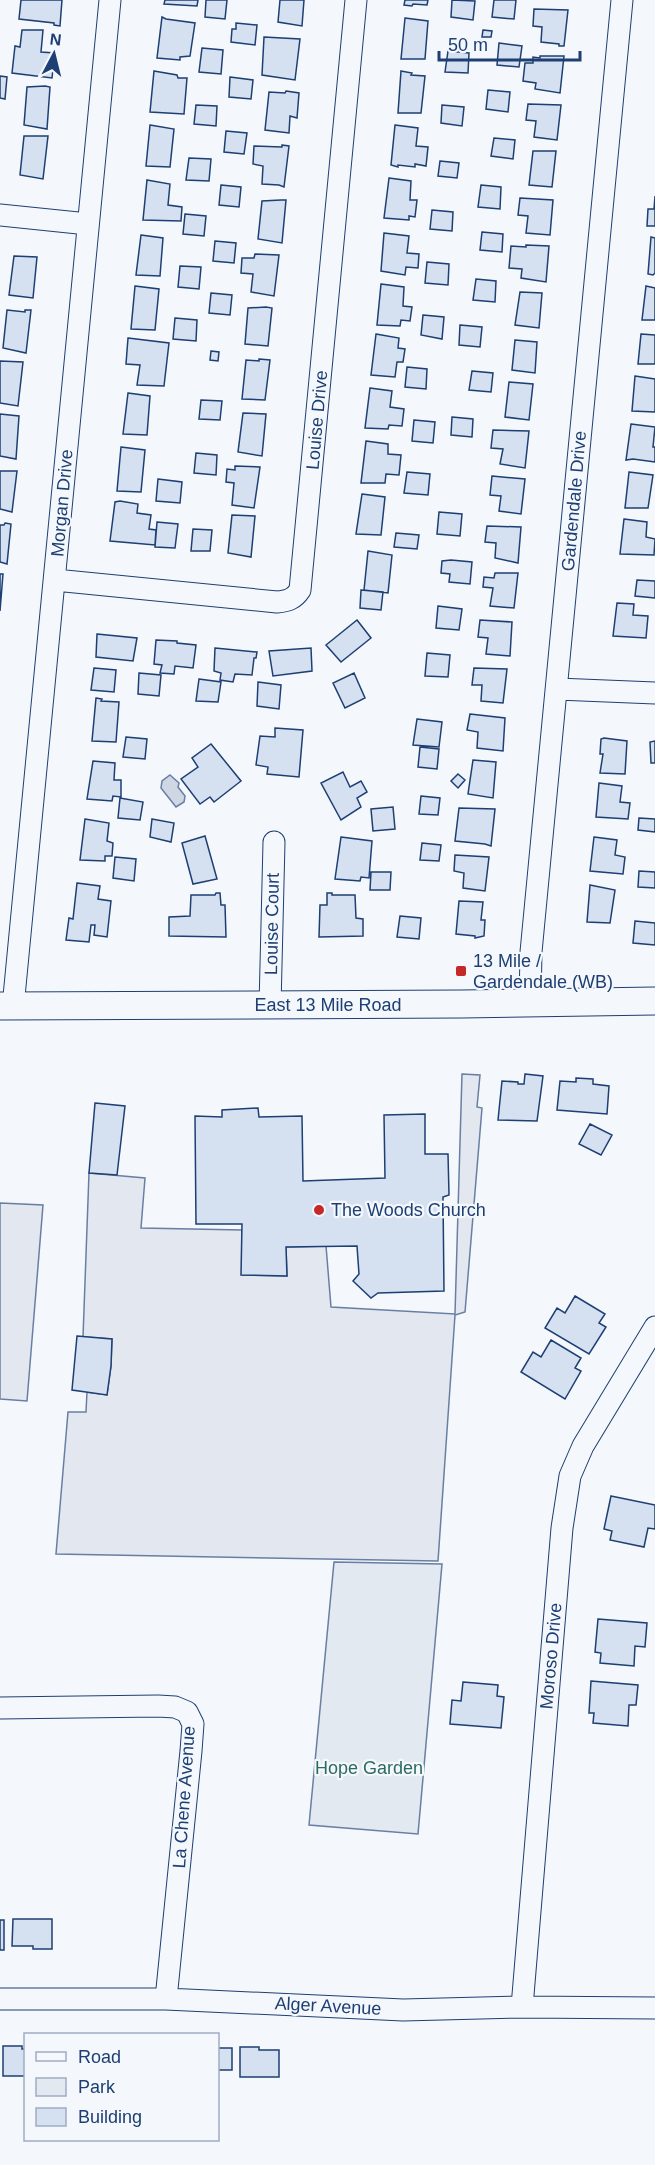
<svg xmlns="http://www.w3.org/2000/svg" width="655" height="2165" viewBox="0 0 655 2165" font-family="Helvetica,sans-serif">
	<rect width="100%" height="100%" fill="#f4f7fb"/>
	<path fill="#e3e9f0" stroke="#687fa3" stroke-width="1.5" d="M334,1562L442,1564L418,1834L309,1825Z"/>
	<path fill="#e3e8f0" stroke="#687fa3" stroke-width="1.5" d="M462,1074L480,1075L477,1107L482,1108L465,1312L455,1315L438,1561L56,1554L68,1412H86L87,1392L107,1395L111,1366L112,1339L83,1337L89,1173L145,1178L141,1228L242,1230V1275L287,1276L286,1247L326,1246L331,1307L455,1314Z
		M0,1203L43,1205L27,1401L0,1399Z"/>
	<path fill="#cfd7e4" stroke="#687fa3" stroke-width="1.5" d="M170,775L179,783L178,787L185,796L184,802L176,807L161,788L162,781Z"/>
	<path fill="#d5e0f0" stroke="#1d3f73" stroke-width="1.5" d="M21,0H62L60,26L54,25V23L19,19Z
		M165,0H198L197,6L164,4Z
		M206,0H227L225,19L205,17Z
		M280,0H304L302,26L278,22Z
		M405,0H428L427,5L413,4L412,6L404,5Z
		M452,0L475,1L473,20L451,17Z
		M494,0H516L514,19L492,17Z
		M534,9L568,10L564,46H559V44L541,42L542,27L533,26Z
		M162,17L166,19L195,23L190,56L180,57V60L157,58Z
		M405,18L428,21L425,59H401Z
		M236,23L257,25L255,45L231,42L232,29H236Z
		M22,30H43L41,52L55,53L52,78L12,73L15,46L20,47Z
		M483,30L492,31L491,37H482Z
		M264,37L300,39L295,80L262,75Z
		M499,43L522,46L519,67L497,65Z
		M202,48L223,50L221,74L199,72Z
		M448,51L469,53L468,73L445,72Z
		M540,56H564L560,93L535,89L536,83L523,81L525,63H533V57L540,58Z
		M154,71L177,75L178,78H187L184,114L150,112Z
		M401,71L412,73L411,75L425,76L421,113H398Z
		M0,76L7,77L5,99L0,98Z
		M230,77L253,80L251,99L229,97Z
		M45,86L50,87L47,129L24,125L27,87Z
		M488,90L510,92L508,112L486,109Z
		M286,91L299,93L297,118L290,116L289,133L265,130L269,92L285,93Z
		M528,104L561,105L557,140L534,137L536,121L526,120Z
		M196,105L217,106L216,126L194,124Z
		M442,105L464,107L462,126L441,123Z
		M150,125L174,129L170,167L146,166Z
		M395,125L418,128L416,146L428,147L426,166L415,164V167L398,165V167L391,165Z
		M226,131L247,133L244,154L224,152Z
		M24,136H48L43,179L20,175Z
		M494,138L515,140L513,159L491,156Z
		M282,145L289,146L284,187L279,185L262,184L263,166L253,164L254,146L282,147Z
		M533,151H556L552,187L529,185Z
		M189,158L211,159L209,181L186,180Z
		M440,161L459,163L457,178L438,176Z
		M389,178L411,181L410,200H417L415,217L409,216V220L384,218Z
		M147,180L170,184L168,205L182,207L181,221L143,220Z
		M221,185L241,187L239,207L219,205Z
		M481,185L501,187L500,209L478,207Z
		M655,196V226H647L648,209H654Z
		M520,198L553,200L550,235L526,233L528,216L518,215Z
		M281,200H286L282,243L258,239L262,201Z
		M432,210L453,212L452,231L430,229Z
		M185,214L206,216L204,236L183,234Z
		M482,232L503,234L502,252L480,250Z
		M384,233L409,236L407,253L419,254L418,268L406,267L405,275L381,271Z
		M141,235L163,238L160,276L136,275Z
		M651,237L655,238V273L653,275L648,274Z
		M215,241L236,243L234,263L213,261Z
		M526,245L549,246L546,282L521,278L522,269L509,268L511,246L526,247Z
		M255,254L279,255L274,296L251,292L253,274L241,273L242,258H254Z
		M14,256L37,257L33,298L9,295Z
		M427,262L449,264L448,285L425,283Z
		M180,266L201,267L199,289L178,287Z
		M476,279L496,281L495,302L473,300Z
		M381,284L404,287L403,306L412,307L410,321L401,320L400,326L377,325Z
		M135,286L159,289L155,330L131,329Z
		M646,286L655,288V320H642Z
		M520,292L542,293L539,328L515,325Z
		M211,293L232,295L230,315L209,313Z
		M266,307L272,308L268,346L245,344L248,308Z
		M7,310L25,312V310H31L26,353L3,348Z
		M423,315L444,317L442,339L421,335Z
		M175,318L197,320L196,341L173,339Z
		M460,325L482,327L480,347L459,345Z
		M376,334L399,338L398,348L405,349L403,362H397L395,377L371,375Z
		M641,334L655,335V364H638Z
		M128,338L169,343L164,386L137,385L140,365L126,364Z
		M515,340L537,342L535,373L512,370Z
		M211,351L219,352L218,361L210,360Z
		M259,359L270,360L265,400L242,399L246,360L259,361Z
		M0,361L23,362L18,406L0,403Z
		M407,367L427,369L426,389L405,387Z
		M472,371L493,373L491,392L469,390Z
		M635,376L655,379V412L632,411Z
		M509,382L533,384L529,420L505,417Z
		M370,388L392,391L390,407L404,409L402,426L389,425L388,429L365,428Z
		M128,393L150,396L147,435L123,434Z
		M201,400L222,401L220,420L199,419Z
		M243,413L266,414L262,456L238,452Z
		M0,414L19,416L16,459L0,456Z
		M452,417L473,419L472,437L451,435Z
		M414,420L435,422L433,443L412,441Z
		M631,424L655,427L653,447H655V462L633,459L626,460Z
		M493,430L529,431L525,468L500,464L503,449L491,448Z
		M366,441L388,444V454L401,455L399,475L386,474L385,483H361Z
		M121,447L145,450L141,492L117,491Z
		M196,453L217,455L216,475L194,473Z
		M235,466L260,467L254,508L232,505L234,483L226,482L227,469L235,470Z
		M0,471H17L12,512L0,509Z
		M407,472L430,474L428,495L404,493Z
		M629,472L653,475L648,508H625Z
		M492,476L525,479L521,514L499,511L501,496L490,495Z
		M158,479L182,482L180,503L156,501Z
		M362,494L385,497L381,535L356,534Z
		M120,501L138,504L137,513L151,515L149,529L156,530L155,545L110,541L115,502Z
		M439,512L462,514L460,536L437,534Z
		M232,515L255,516L251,557L228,553Z
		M624,519L647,522L646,537L655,539L654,555L620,554Z
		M157,522L178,524L175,548L155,547Z
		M5,523L11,524L7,564L0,562V525H4Z
		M487,526L521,527L518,563L495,558L496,543L485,542Z
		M193,529L212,530L210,551H191Z
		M396,533L419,535L417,549L394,547Z
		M368,551L392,555L388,593L364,590Z
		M451,560L472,562L470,584L449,582L450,574L441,573L442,561Z
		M495,573H518L514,608L490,606L493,588L483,587L484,577L494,578Z
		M0,574H3L0,611Z
		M637,580L655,581V598L635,596Z
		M361,590L383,592L381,610L360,608Z
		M617,603L634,604L633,615L648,616L646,638L613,636Z
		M438,606L462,609L459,630L436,628Z
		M357,620L371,638L341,662L326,645Z
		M480,620L512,622L510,656L486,654L488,638L478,637Z
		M97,634L137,638L133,661L96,657Z
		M156,640L177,641V643L196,645L193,668L175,666L174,674L160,673L162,665L154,664Z
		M215,648L257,652L256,658H254L252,675L235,674L233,682L220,680L221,673L214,671Z
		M311,648L312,671L273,676L269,651Z
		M427,653L450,655L448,677L425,676Z
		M94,668L116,670L114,692L91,690Z
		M474,668L507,669L503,703L481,701L482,685H472Z
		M139,673L161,675L159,696L138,694Z
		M354,673L365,698L345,708L333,683Z
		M199,679L221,682L218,702L196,701Z
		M258,682L281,685L279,709L257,706Z
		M96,698L102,699L101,701L119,702L116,742L92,741Z
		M470,714L505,718L503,751L477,748L478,732L467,730Z
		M417,719L442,722L439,747L413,745Z
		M275,728L303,730L299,777L267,774L268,767L256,765L260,736L275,737Z
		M126,737L147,739L145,759L123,757Z
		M604,738L627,741L625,774L600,773L603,754H600L601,739Z
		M655,741V763H651L650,742Z
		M211,744L241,781L214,802L210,797L200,804L181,779L198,767L192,758Z
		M420,747L439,749L437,769L418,767Z
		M473,760L496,762L493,798L468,794Z
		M93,761L115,763L114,780H121V797L113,796L112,801L87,799Z
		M343,772L350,787L361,781L367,792L357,798L361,807L341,820L321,783Z
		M458,774L465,780L458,788L451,781Z
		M599,783L622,786L620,802L630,803L628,819L596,817Z
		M421,796L440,798L438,815L419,814Z
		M120,798L143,802L140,820L118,818Z
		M393,807L395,829L373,831L371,809Z
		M459,808L495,809L491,846L485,844L455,841Z
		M639,818L655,819V832L638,830Z
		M85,819L109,823L107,841L113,843L112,856H105V861L80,860Z
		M152,819L174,823L171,842L150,837Z
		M205,836L217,879L193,884L182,843Z
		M341,837L372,841L369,878L361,877L360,881L335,879Z
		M594,837L617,840L615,855L625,857L623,874L590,871Z
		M422,843L441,845L439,861L420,860Z
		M455,855L489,857L485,891L463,888L464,873L454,871Z
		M115,857L136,859L134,881L113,878Z
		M639,871L655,872V888L638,887Z
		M371,872H391L390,890H370Z
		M77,883L100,886L98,899L111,901L107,937L94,935L95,925H91L89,942L66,940L69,918L73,919Z
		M590,885L615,890L610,923L587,922Z
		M216,893H220L221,905H225L226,937L169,936V917L190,916L191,895H215Z
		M327,893H332V895H355L356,918L363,919V936L319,937L320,905H327Z
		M459,901L483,902L481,920H485L484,936L475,938V936L456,934Z
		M400,916L421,918L419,939L397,937Z
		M635,921L655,923V945L633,943Z
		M525,1074L543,1076L537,1121L498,1120L502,1081L518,1082V1084H524Z
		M576,1078L593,1079V1084L609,1086L607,1114L557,1110L560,1081L576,1082Z
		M95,1103L125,1106L117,1175L89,1173Z
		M258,1108L259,1117L302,1116L303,1181L385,1178L384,1115L425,1114V1154H448L449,1195L443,1197L444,1291L378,1293L371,1298L353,1281L359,1274L357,1246L286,1247L287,1276L241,1275L242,1224H196L195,1116L222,1117V1110Z
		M590,1124L612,1135L601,1155L579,1144Z
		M575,1296L605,1314L599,1323L606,1327L589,1354L545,1328L557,1308L565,1313Z
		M77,1336L112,1339L111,1366L107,1395L72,1390Z
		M551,1340L581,1358L575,1368L581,1371L565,1399L521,1372L533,1352L541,1357Z
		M611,1496L655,1505V1529L648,1528L644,1547L610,1540L612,1531L604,1529Z
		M598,1619L647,1623L645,1647L635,1646L634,1666L600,1663L601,1653L595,1652Z
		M591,1681L638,1685L636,1705H629L628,1726L593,1723L594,1713H589Z
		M463,1682L498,1685L497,1696L504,1697L501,1728L450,1724L452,1700L461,1701Z
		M13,1919H52V1949H33V1946H12Z
		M0,1920H4V1950H0Z
		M3,2046H22V2049H26V2076H3Z
		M240,2047H259V2050H279V2077H240Z
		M218,2048H232V2070H218Z"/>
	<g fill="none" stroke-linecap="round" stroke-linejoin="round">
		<g stroke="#1d3f73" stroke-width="23">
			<path id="minor" d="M0,215L88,224
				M55,580L277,602C288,601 294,599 300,590L356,0
				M557,689L655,693
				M530,1002L531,952L622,0
				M270,1006L274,842
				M13,1007L110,0
				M0,1708L158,1706L175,1707L187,1712L193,1724L191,1751L166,1999
				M0,1999H166L403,2010L522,2007L655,2008
				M522,2007L562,1528L570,1476L583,1446L655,1327"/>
		</g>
		<g stroke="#1d3f73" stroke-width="29">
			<path id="major" d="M0,1006L462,1004L655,1001"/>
		</g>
		<use href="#minor" stroke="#f4f7fb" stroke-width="21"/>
		<use href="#major" stroke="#f4f7fb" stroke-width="27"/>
	</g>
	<g fill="#c62828" stroke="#f4f7fb" stroke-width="2">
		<rect x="455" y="965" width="12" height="12" rx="3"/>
		<circle cx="319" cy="1210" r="6"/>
	</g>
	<g text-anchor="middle" stroke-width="4.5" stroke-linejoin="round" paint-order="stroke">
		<g font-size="18" fill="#1d3f73" stroke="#f4f7fb">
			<text transform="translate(317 420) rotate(-85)" y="6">Louise Drive</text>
			<text transform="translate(574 501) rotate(-85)" y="6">Gardendale Drive</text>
			<text transform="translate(62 503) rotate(-85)" y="6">Morgan Drive</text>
			<text transform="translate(272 924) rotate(-89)" y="6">Louise Court</text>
			<text x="328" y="1011">East 13 Mile Road</text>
			<text transform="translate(551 1656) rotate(-85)" y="6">Moroso Drive</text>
			<text transform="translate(184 1797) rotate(-86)" y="6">La Chene Avenue</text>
			<text transform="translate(328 2006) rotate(3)" y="6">Alger Avenue</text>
		</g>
		<g font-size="18" fill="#1d3f73" stroke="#f4f7fb" text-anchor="start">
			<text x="473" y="967">13 Mile /<tspan x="473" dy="21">Gardendale (WB)</tspan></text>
			<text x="331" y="1216">The Woods Church</text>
		</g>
		<g font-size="18" fill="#2c6c60" stroke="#f4f7fb">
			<text x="369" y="1774">Hope Garden</text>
		</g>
	</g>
	<rect x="24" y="2033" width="195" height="108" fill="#f4f7fb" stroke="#9eadc5" stroke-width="1.5"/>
	<rect x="36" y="2052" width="30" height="9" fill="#f4f7fb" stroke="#9eadc5" stroke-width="1.5"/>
	<text x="78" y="2063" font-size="18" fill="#1d3f73">Road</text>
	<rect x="36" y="2078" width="30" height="18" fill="#e3e9f0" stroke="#9eadc5" stroke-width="1.5"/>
	<text x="78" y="2093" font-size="18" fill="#1d3f73">Park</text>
	<rect x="36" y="2108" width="30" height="18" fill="#d5e0f0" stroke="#9eadc5" stroke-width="1.5"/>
	<text x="78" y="2123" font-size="18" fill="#1d3f73">Building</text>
	<g transform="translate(54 54) rotate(7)" stroke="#f4f7fb" stroke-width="4.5" paint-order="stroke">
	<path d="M0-4.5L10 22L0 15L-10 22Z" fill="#1d3f73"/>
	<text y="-9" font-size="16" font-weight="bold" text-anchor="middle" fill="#1d3f73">N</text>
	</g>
	<path d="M439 51v9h141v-9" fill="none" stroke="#1d3f73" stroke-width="3"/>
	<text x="448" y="51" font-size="18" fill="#1d3f73" stroke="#f4f7fb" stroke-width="4.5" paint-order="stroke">50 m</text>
</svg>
